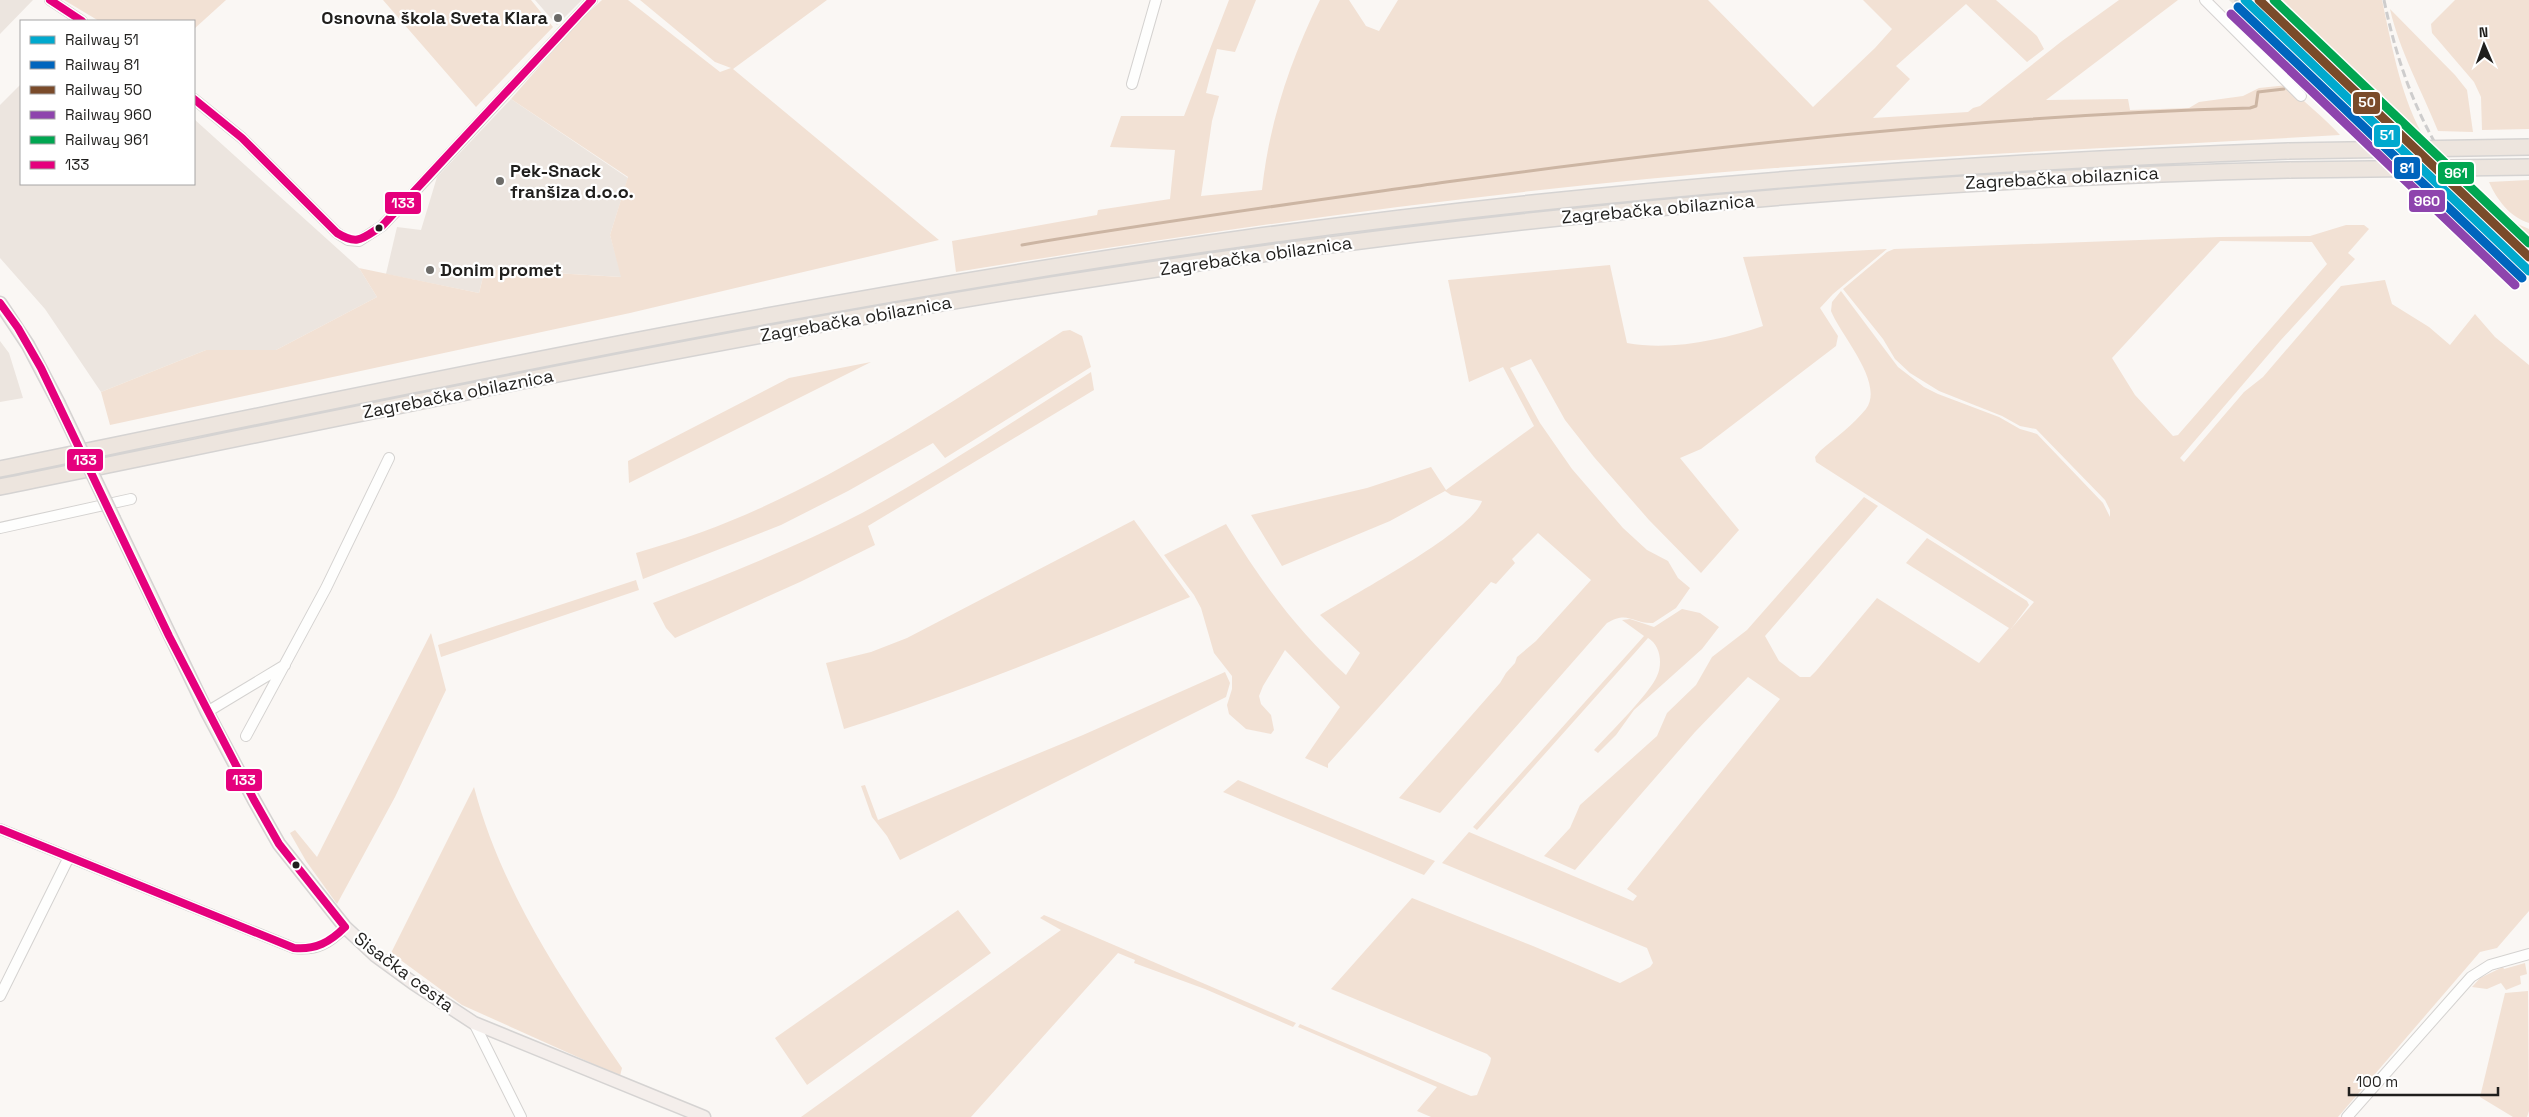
<svg xmlns="http://www.w3.org/2000/svg" width="2529" height="1117" viewBox="0 0 2529 1117" font-family="'Space Grotesk',sans-serif">
	<rect width="100%" height="100%" fill="#faf7f4"/>
	<path fill="#ece5df" d="M0,0H33L0,34Z
		M535,0H582L557,25Z
		M2229,0H2260L2369,106L2414,159L2492,233L2488,239L2432,192Z
		M21,84V184H194V119L359,268L377,297L276,350H206L101,392L45,309L0,258V105Z
		M511,99L628,178L610,235L622,277L485,269L479,293L386,274L397,227L421,230L437,177Z
		M0,341L9,353L23,398L0,402Z"/>
	<path fill="#f2e1d4" fill-rule="evenodd" d="M64,0H226L194,29V21H99Z
		M383,0H531L553,27L476,107Z
		M602,0H628L720,72L731,68L715,62L640,0H827L733,69L939,240L630,313L110,425L101,392L206,350H276L377,297L359,268L479,293L485,269L621,277L610,235L628,177L511,99L579,21Z
		M1229,0H1256L1235,52L1217,49L1206,93L1219,96L1212,121L1201,196L1262,190C1269,123 1290,61 1320,0H1349L1366,26L1379,31L1398,0H1708L1813,107L1875,48L1892,29L1863,0H1996L2037,36L2044,49L2027,62L1966,4L1896,66L1910,79L1873,118L1968,112L1973,108L1980,106L2062,41L2119,0H2178L2046,100L2128,99L2130,110L2189,108L2199,102L2243,96L2259,88L2288,85C2304,103 2324,117 2340,135C2152,146 1963,154 1775,168C1500,189 1227,228 956,272L952,241L1097,215L1098,210L1170,199L1175,150L1110,147L1121,116H1184Z
		M2260,0H2382C2391,42 2400,93 2421,132C2446,177 2483,216 2518,254L2414,159L2369,106Z
		M2455,0H2529V129L2482,130L2481,97L2474,82L2432,33L2431,24Z
		M2390,9L2455,75L2467,90L2473,132L2438,131C2422,91 2399,50 2390,9Z
		M2529,180V223C2510,217 2497,200 2489,182Z
		M2504,218L2529,229V251L2498,220Z
		M2346,225H2364L2369,229L2348,253L2355,259L2280,341L2180,458L2184,462L2244,392L2263,377L2341,286L2385,280L2392,304L2429,327L2450,345L2475,314L2495,337L2529,365V911L2497,948L2480,952L2338,1117H1431L1417,1111L1437,1087L1298,1027L1300,1024L1471,1096L1477,1095L1490,1063L1491,1058L1487,1054L1331,989L1412,898L1533,946L1620,983L1650,967L1653,963L1647,948L1442,863L1469,832L1633,901L1637,896L1627,889L1780,699L1748,677L1695,732L1575,870L1544,856L1570,828L1580,805L1657,736L1667,713L1696,685L1712,657L1747,630L1864,497L1878,506L1765,636L1779,661L1800,677H1810L1816,671L1877,598L1979,663L2009,628L1906,563L1927,538L2027,601L2029,605L2011,629L2034,602L1816,462L1815,457L1820,451C1835,438 1853,425 1866,409C1885,383 1841,336 1831,311L1832,302L1841,291L1898,367L1924,387L1938,394L1999,417L2020,429L2037,434L2103,503L2110,517V510L2105,500L2036,429L2020,426L2002,416L1939,391L1910,373L1895,359L1883,339L1843,289L1887,252L1894,249L2220,237L2310,236ZM2220,241L2312,242L2327,264L2178,435L2173,436L2135,395L2112,358Z
		M1887,249L1833,294L1820,308L1838,336L1836,346L1701,449L1680,458L1739,530L1701,573L1649,520L1594,457L1565,420L1531,359L1510,368L1540,423L1572,469L1623,528L1647,550L1668,561L1678,578L1690,588L1676,608L1653,623C1633,624 1628,610 1607,623L1440,813L1399,798L1500,683L1506,673L1515,663L1517,657L1536,641L1591,580L1538,533L1512,559L1515,563L1496,584L1491,582L1328,764V768L1305,758L1340,707L1285,650L1263,686L1259,696L1261,704L1271,715L1274,730L1271,734L1246,729L1229,714L1227,705L1232,689V676L1214,653L1201,608L1194,595L1164,555L1226,524C1260,580 1297,631 1346,675L1360,653L1320,615C1351,596 1473,531 1482,501L1451,495L1445,491L1390,521L1282,566L1251,515L1367,488L1431,467L1446,490L1534,426L1503,367L1469,382L1448,280L1610,265L1627,343C1670,351 1722,340 1763,326L1743,257Z
		M1070,330L1082,336L1091,367L945,458L933,443L848,491L781,525L643,579L636,553C658,546 680,540 702,532C830,485 948,404 1063,331Z
		M871,362L629,483L628,461L789,378Z
		M1091,372L1094,390L868,526L875,545L800,582L675,638L666,628L653,603C724,576 794,548 862,513C941,470 1015,420 1091,372Z
		M1134,520L1190,597C1076,645 962,692 844,729L826,663L871,652L907,638Z
		M636,580L639,590L441,657L438,645Z
		M1682,609L1700,613L1719,627L1702,649L1634,710L1616,735L1598,753L1594,750C1609,734 1650,693 1657,676C1663,663 1660,645 1648,638L1477,830L1473,827L1644,636L1622,620L1630,619L1654,627Z
		M431,633L446,690L395,797L337,904L306,861L290,833L295,830L317,857Z
		M1225,672L1230,683L1226,697L900,860L887,836L872,817L861,786L865,785L878,820L1083,735Z
		M1238,780L1435,861L1424,875L1223,792Z
		M474,787C501,890 562,981 622,1068L620,1076L462,1005L391,953Z
		M958,910L991,953L807,1085L775,1038Z
		M1044,915L1296,1023L1293,1027L1205,989L1134,963L1135,960L1118,953L971,1117H801L1061,930L1040,918Z
		M2525,963L2527,974L2520,976L2521,984L2506,990L2501,983L2487,989L2472,987L2480,978L2503,967L2504,969Z
		M2528,991L2529,1111L2527,1117H2513L2480,1097L2505,993Z"/>
	<g fill="none" stroke-linecap="round" stroke-linejoin="round">
		<path stroke="#ccb5a3" stroke-width="3" d="M1022,245C1163,221 1304,202 1446,182C1713,146 1981,116 2250,108L2256,106L2258,92L2284,89"/>
		<g stroke="#d4d2d0" stroke-width="12">
			<path id="minor" d="M50,0L82,21
				M2205,0L2301,96
				M1132,84L1156,0
				M194,99L242,138L337,233L348,240L359,241L382,226L406,201L592,0
				M0,528L131,499
				M207,712L285,665
				M246,736L326,588L389,458
				M0,829L294,948C317,951 330,943 345,927
				M0,996L69,857
				M474,1023L521,1117
				M2347,1117L2471,977L2490,965L2529,954"/>
		</g>
		<g stroke="#d5d3d2" stroke-width="15">
			<path id="major" d="M0,303L28,345L58,402
				M114,519L207,712L254,800L279,844L345,927L376,956L413,983L474,1023L704,1117"/>
		</g>
		<g stroke="#d5d3d2" stroke-width="18">
			<path id="highway" d="M0,469C414,384 828,296 1246,238C1592,190 1940,163 2289,151
				M0,487C350,416 699,341 1052,285C1462,220 1876,180 2291,170"/>
		</g>
		<use href="#minor" stroke="#fefefd" stroke-width="10"/>
		<use href="#major" stroke="#f4eeeb" stroke-width="12"/>
		<use href="#highway" stroke="#ede5de" stroke-width="15"/>
		<path stroke="#cecdcd" stroke-width="3" stroke-dasharray="8 4" stroke-linecap="butt" d="M2235,0L2450,205L2512,255
			M2384,0C2407,111 2448,182 2529,260"/>
		<g stroke="#d5d3d2" stroke-width="15" stroke-linecap="butt">
			<path id="major-bridge" d="M58,402L114,519"/>
		</g>
		<g stroke="#d5d3d2" stroke-width="18" stroke-linecap="butt">
			<path id="highway-bridge" d="M2289,151L2529,147
				M2291,170L2529,167"/>
		</g>
		<use href="#major-bridge" stroke="#f4eeeb" stroke-width="12"/>
		<use href="#highway-bridge" stroke="#ede5de" stroke-width="15"/>
		<g stroke="#fff" stroke-width="11">
			<path id="bus-1" d="M50,0L82,21
				M194,99L242,138L337,233C358,246 363,238 382,226L592,0
				M0,303L18,328L41,368L169,636L254,800L279,844L345,927
				M0,829L294,948C316,950 330,942 345,927"/>
		</g>
		<use href="#bus-1" stroke="#e5007d" stroke-width="8"/>
		<g stroke="#fff" stroke-width="12">
			<path id="rail-1" d="M2245,0L2529,271"/>
		</g>
		<g stroke="#fff" stroke-width="12">
			<path id="rail-2" d="M2238,7L2522,278"/>
		</g>
		<g stroke="#fff" stroke-width="12">
			<path id="rail-3" d="M2259,0L2529,257"/>
		</g>
		<g stroke="#fff" stroke-width="12">
			<path id="rail-4" d="M2231,14L2515,285"/>
		</g>
		<g stroke="#fff" stroke-width="12">
			<path id="rail-5" d="M2274,0L2529,243"/>
		</g>
		<use href="#rail-1" stroke="#00a9ce" stroke-width="9"/>
		<use href="#rail-2" stroke="#0065bd" stroke-width="9"/>
		<use href="#rail-3" stroke="#7a4b2a" stroke-width="9"/>
		<use href="#rail-4" stroke="#8e44ad" stroke-width="9"/>
		<use href="#rail-5" stroke="#00a651" stroke-width="9"/>
	</g>
	<g fill="#6c6b68" stroke="#fff" stroke-width="2">
		<circle cx="558" cy="18" r="5"/>
		<circle cx="500" cy="181" r="5"/>
		<circle cx="430" cy="270" r="5"/>
	</g>
	<g fill="#201f1d" stroke="#fff" stroke-width="2">
		<circle cx="379" cy="228" r="4.5"/>
		<circle cx="296" cy="865" r="4.5"/>
	</g>
	<g text-anchor="middle" stroke-width="4.5" stroke-linejoin="round" paint-order="stroke">
		<g font-size="18" font-weight="bold" fill="#201f1d" stroke="#fff" text-anchor="start">
			<text x="548" y="24" text-anchor="end">Osnovna škola Sveta Klara</text>
			<text x="510" y="177">Pek-Snack<tspan x="510" dy="21">franšiza d.o.o.</tspan></text>
			<text x="440" y="276">Donim promet</text>
		</g>
		<g font-size="18" fill="#201f1d" stroke="#fff">
			<text transform="translate(2062 178) rotate(-3)" y="6">Zagrebačka obilaznica</text>
			<text transform="translate(1658 209) rotate(-5)" y="6">Zagrebačka obilaznica</text>
			<text transform="translate(1256 256) rotate(-8)" y="6">Zagrebačka obilaznica</text>
			<text transform="translate(856 319) rotate(-10)" y="6">Zagrebačka obilaznica</text>
			<text transform="translate(458 394) rotate(-11)" y="6">Zagrebačka obilaznica</text>
			<text transform="translate(404 972) rotate(37)" y="6">Sisačka cesta</text>
		</g>
	</g>
	<g stroke="#fff" stroke-width="2">
		<rect x="2352" y="91" width="29" height="24" rx="5" fill="#7a4b2a"/>
		<rect x="2373" y="124" width="28" height="24" rx="5" fill="#00a9ce"/>
		<rect x="2393" y="156" width="28" height="24" rx="5" fill="#0065bd"/>
		<rect x="2437" y="161" width="38" height="24" rx="5" fill="#00a651"/>
		<rect x="2408" y="189" width="38" height="24" rx="5" fill="#8e44ad"/>
		<rect x="384" y="191" width="38" height="24" rx="5" fill="#e5007d"/>
		<rect x="66" y="448" width="38" height="24" rx="5" fill="#e5007d"/>
		<rect x="225" y="768" width="38" height="24" rx="5" fill="#e5007d"/>
	</g>
	<g font-size="14" text-anchor="middle" font-weight="bold" fill="#fff">
		<text x="2367" y="107">50</text>
		<text x="2387" y="140">51</text>
		<text x="2407" y="173">81</text>
		<text x="2456" y="178">961</text>
		<text x="2427" y="206">960</text>
		<text x="403" y="208">133</text>
		<text x="85" y="465">133</text>
		<text x="244" y="785">133</text>
	</g>
	<rect x="20" y="20" width="175" height="165" fill="#ffffff" stroke="#a6a5a5"/>
	<rect x="30" y="36" width="25" height="8" fill="#00a9ce" stroke="#a6a5a5"/>
	<text x="65" y="45" font-size="15" fill="#201f1d">Railway 51</text>
	<rect x="30" y="61" width="25" height="8" fill="#0065bd" stroke="#a6a5a5"/>
	<text x="65" y="70" font-size="15" fill="#201f1d">Railway 81</text>
	<rect x="30" y="86" width="25" height="8" fill="#7a4b2a" stroke="#a6a5a5"/>
	<text x="65" y="95" font-size="15" fill="#201f1d">Railway 50</text>
	<rect x="30" y="111" width="25" height="8" fill="#8e44ad" stroke="#a6a5a5"/>
	<text x="65" y="120" font-size="15" fill="#201f1d">Railway 960</text>
	<rect x="30" y="136" width="25" height="8" fill="#00a651" stroke="#a6a5a5"/>
	<text x="65" y="145" font-size="15" fill="#201f1d">Railway 961</text>
	<rect x="30" y="161" width="25" height="8" fill="#e5007d" stroke="#a6a5a5"/>
	<text x="65" y="170" font-size="15" fill="#201f1d">133</text>
	<g transform="translate(2484 45) rotate(358)" stroke="#ffffff" stroke-width="4" paint-order="stroke">
	<path d="M0-4L9 19L0 12L-9 19Z" fill="#201f1d"/>
	<text y="-8" font-size="14" font-weight="bold" text-anchor="middle" fill="#201f1d">N</text>
	</g>
	<path d="M2349 1087v8h149v-8" fill="none" stroke="#201f1d" stroke-width="2.5"/>
	<text x="2356" y="1087" font-size="15" fill="#201f1d" stroke="#ffffff" stroke-width="4" paint-order="stroke">100 m</text>
</svg>
